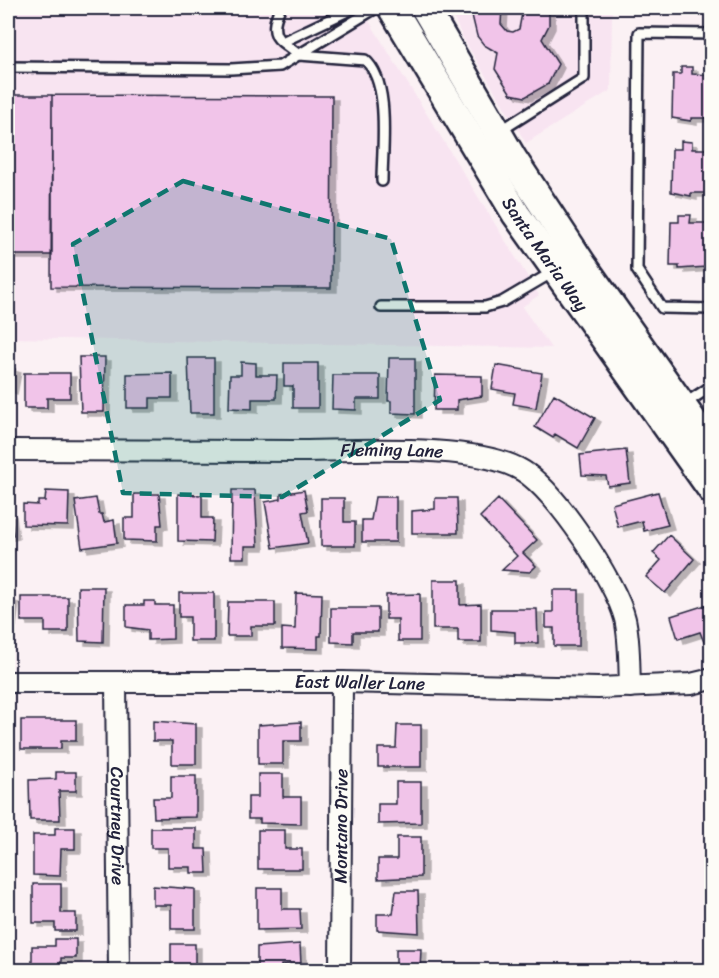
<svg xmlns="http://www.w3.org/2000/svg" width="719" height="978" viewBox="0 0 719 978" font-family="Sriracha,sans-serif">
	<defs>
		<filter id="shadow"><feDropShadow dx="6" dy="4" stdDeviation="0" flood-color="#0004"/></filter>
	</defs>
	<rect width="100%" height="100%" fill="#fbf1f4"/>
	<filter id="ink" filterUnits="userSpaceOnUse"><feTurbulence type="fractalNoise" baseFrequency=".0167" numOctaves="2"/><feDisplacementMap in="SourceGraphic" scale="12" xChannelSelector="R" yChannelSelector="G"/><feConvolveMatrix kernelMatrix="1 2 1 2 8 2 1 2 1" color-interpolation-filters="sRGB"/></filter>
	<g filter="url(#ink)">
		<path fill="#f8e4f1" d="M8,8H361L539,295L522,307L551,348L8,338Z
			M449,8H612L611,90L526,143L463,38Z"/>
		<path fill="#f1c4e9" stroke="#22223b" stroke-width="1.5" filter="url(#shadow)" d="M459,8H502L501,24L507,31L513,32L519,29L523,8H549V25L542,39L558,64L548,84L525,97L511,94L495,69L498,53L484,45L477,36L471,11Z
			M681,67H692V74L710,75L712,110H708V118H691V121L672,118L673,74H681Z
			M8,95H52V255H8Z
			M52,95L332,96L331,288L51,287Z
			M681,141L692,142V149H710L712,184H708V193H691V196L671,192L672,149H681Z
			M679,215H691L690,223H708V231H712V258H706V267L679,269V266H670L671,222H679Z
			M79,357H105L104,412H81Z
			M188,358H214V413H190Z
			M389,358H415V414L391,413V401H388Z
			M241,362L256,363V375H277L276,399H252V409L229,408L230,375H241Z
			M284,363H318V408H293V386H284Z
			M496,365L542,373L536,408L513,404L515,393L492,389Z
			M8,367L15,369L11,390L8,389Z
			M24,373H70V398H47V408H24Z
			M172,373V398H150V408H127V374Z
			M333,375H380V399H356V410L332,409Z
			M435,375L482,376V396L457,400V410H434Z
			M554,394L595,418L578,448L555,434L553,438L535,427Z
			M626,450L630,483L608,486L606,476L582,475L580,455Z
			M232,490H255L258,546H245V558H231Z
			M304,490L308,511L302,512L308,543L273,548L265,502L281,499V494Z
			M46,491L69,492L68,526L23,525V504L38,505V501H45Z
			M658,492L668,525L644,531L642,521L618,527L612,504Z
			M134,494H159L162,525H157V541L124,540V518H134Z
			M178,494L202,495V518H213L212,542L178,541Z
			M375,497H396V542H362V520H371Z
			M96,498L99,514H102L104,522L114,520L117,543L82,548L75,501Z
			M321,498H344V522H355V546H321Z
			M435,498H457L458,533H412V511L435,509Z
			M498,499L537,540L523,553L536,566L530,572L502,570L517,556L480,517Z
			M10,513L13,535L8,536V514Z
			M669,535L694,559L665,593L646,577L661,560L653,553Z
			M433,580H460V605L481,604V642H458V629H433Z
			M78,587H104L103,642L79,641Z
			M553,590H579V646H554V628H546V612H553Z
			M179,593H214V641H190V617H179Z
			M296,593L322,594L321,636H318V649L282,648V628L295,629Z
			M420,594V641H398V619H386V595Z
			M21,597H68V632H45V621H21Z
			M8,598L13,599L10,622L8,621Z
			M144,601H155V605H173V639L148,640V630L126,627V605H144Z
			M228,602H275V626H251V636H227Z
			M712,603V640L704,642L700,632L678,639L671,616Z
			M331,608H378V632H353V643L331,642Z
			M491,609H537L538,643H515V632L491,630Z
			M21,720H76V741H61V749H21Z
			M153,721L196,724V764H172V741H153Z
			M301,722V741H283V764H258V725Z
			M397,725H421V767H378V748H396Z
			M56,772H76V791H59L60,820H30L29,780L56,779Z
			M258,774H283V797H301V824L260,823V819H248V797H258Z
			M171,776H196V817L154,818L153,798H171Z
			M396,782H421V823L378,824V804H396Z
			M55,828H75V849H61L60,876L33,875V835H55Z
			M151,828H196V849H206L207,873H191V867H168V848H151Z
			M258,830H285V849H302V869H258Z
			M397,837H421V877L378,879V859H397Z
			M33,884H61V913H76V931H55V923H33Z
			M153,886L195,889V929H171V905H153Z
			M257,888H282V909H300L301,929L257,930Z
			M396,891H418L419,933L377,930V914H393Z
			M55,939H76V958H61V970H32V946H55Z
			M171,944H195V970H152V967H171Z
			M300,944L301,964L281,965V970H257V947Z
			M396,949H421L420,970H396Z"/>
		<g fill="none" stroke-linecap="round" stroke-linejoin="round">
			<g stroke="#22223b" stroke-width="14">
				<path id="lane" d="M280,8C275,19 270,33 282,42L354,8
					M712,34L639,33L637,270L662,308L712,309
					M282,42L299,55L365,60C391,82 382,149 382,181
					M8,67L231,69L280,66L376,8
					M500,131L584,78V8
					M381,307H485L502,302L553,272
					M684,404L712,386"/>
			</g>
			<g stroke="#22223b" stroke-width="24">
				<g id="street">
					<path id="s1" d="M8,450C103,451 198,451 294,451C351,451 477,442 523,471C556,491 616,582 625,619C630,641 629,664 630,687"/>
					<path id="s2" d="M8,682H342L598,688L691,684L712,679"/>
					<path id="s3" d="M116,682L119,970"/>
					<path id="s4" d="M340,970L342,682"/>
				</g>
			</g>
			<g stroke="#22223b" stroke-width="32">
				<g id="secondary">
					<path id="s5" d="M392,8L516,214L712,490"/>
					<path d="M425,8L513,159L582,264L712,448"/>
				</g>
			</g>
			<use href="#lane" stroke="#fdfcf7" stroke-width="9"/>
			<use href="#street" stroke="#fdfcf7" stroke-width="20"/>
			<use href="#secondary" stroke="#fdfcf7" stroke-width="27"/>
		</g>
	</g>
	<path fill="#0f766e" fill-opacity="0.2" stroke="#0f766e" stroke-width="4.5" stroke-dasharray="12 8" stroke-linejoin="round" d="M183,181L391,239L440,400L282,497L123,493L73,244Z"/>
	<g text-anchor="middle" stroke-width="4.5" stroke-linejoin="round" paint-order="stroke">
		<g font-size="18" fill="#22223b" stroke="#fdfcf7">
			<text dy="6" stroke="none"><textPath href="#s5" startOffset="290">Santa Maria Way</textPath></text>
			<text dy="6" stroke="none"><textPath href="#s1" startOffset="384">Fleming Lane</textPath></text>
			<text dy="6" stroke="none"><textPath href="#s2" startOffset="352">East Waller Lane</textPath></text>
			<text dy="6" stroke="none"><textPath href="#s3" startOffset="144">Courtney Drive</textPath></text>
			<text dy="6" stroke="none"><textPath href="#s4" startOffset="144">Montano Drive</textPath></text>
		</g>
	</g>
	<rect width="719" height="978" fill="none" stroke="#fdfcf7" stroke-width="30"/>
	<rect x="15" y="15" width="689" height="948" fill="none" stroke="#22223b" stroke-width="2" filter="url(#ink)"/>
</svg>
